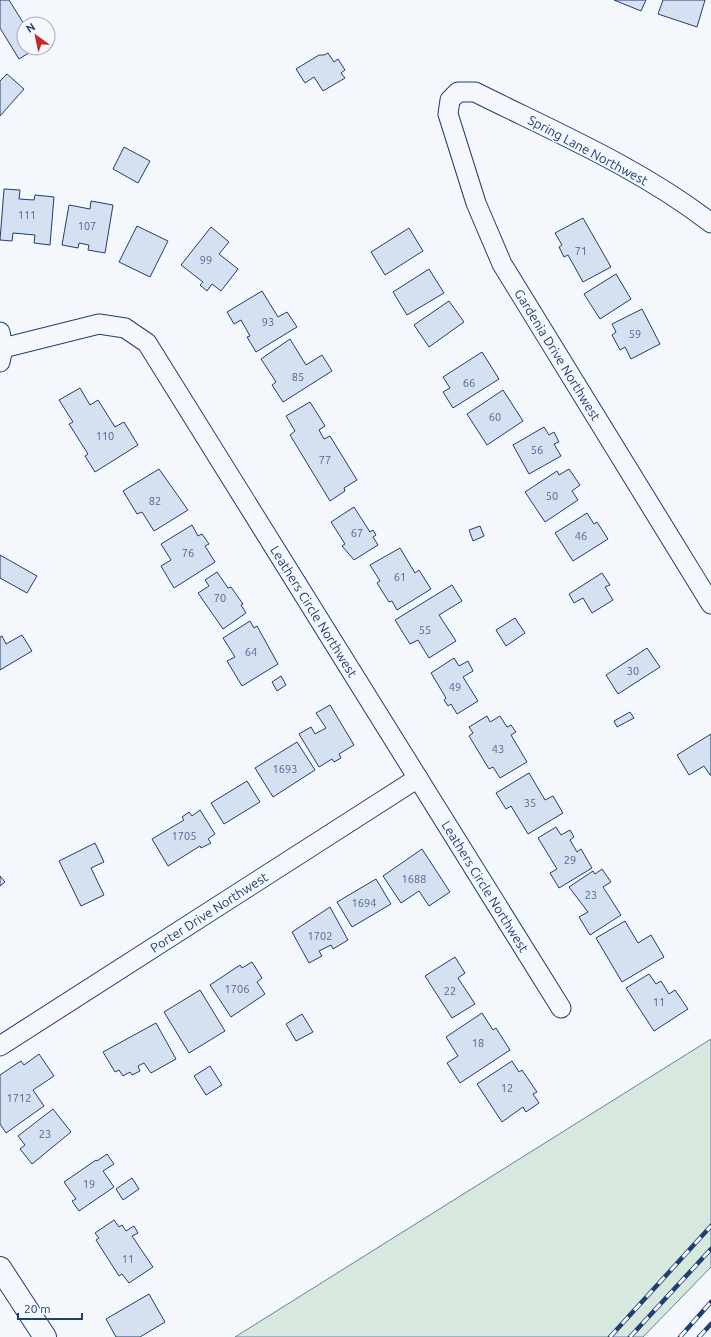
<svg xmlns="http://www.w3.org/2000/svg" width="711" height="1337" viewBox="0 0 711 1337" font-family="Ubuntu,sans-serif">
	<rect width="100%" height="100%" fill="#f4f7fb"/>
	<path fill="#d7e8df" stroke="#687fa3" d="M711,1039V1267L643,1337H235Z"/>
	<path fill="#d5e0f0" stroke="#1d3f73" d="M0,0H9L24,24V48H37L19,59L0,28Z
		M614,0H646L641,11Z
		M663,0H705L697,27L658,14Z
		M328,53L334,62L338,59L345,70L341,73L345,78L323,91L314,77L305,83L296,69L319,55H324Z
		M7,74L24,89L0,116V81Z
		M124,147L150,161L138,183L113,169Z
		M4,189L20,190L19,199L34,200L35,195L54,197L50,245L34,243L35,235L13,233L12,241L0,240Z
		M91,201L113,205L105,253L88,250L89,245L79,243L78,248L62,245L69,205L90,209Z
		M583,218L611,267L583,282L568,255L564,257L559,247L562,245L555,233Z
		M137,226L168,241L150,277L119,262Z
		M211,227L229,242L219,254L238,269L221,291L212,284L207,291L200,285L203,282L181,265Z
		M409,228L423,251L385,275L371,252Z
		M429,269L444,293L407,315L393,292Z
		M616,274L631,299L600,319L584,294Z
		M262,291L278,317L287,312L297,327L256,352L247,337L250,336L241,320L234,324L227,312Z
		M449,301L464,322L429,347L414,325Z
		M642,309L660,344L631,359L625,347L620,350L612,335L616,332L612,324Z
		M290,339L306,365L322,355L332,371L283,402L272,385L276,382L261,359Z
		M482,352L499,379L453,408L443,392L450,388L443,377Z
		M80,388L90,405L98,400L115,427L124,422L138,445L95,472L85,456L88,454L69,424L73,422L59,400Z
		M503,390L523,421L487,445L467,414Z
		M310,402L325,426L319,430L324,439L330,436L357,480L344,488L345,491L330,501L290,435L295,431L286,416Z
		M544,427L549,435L554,432L559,442L554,444L561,456L529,474L513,445Z
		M159,469L188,510L154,531L142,512L137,514L123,491Z
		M569,469L580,485L572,491L578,500L545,522L525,492L557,471L559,475Z
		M354,507L370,532L373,530L376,535L373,537L378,545L354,560L342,546L345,544L331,522Z
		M587,513L594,524L597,522L608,539L573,561L555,533Z
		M192,525L198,536L202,534L209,544L205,546L215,562L174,588L161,566L171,560L161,544Z
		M480,526L484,536L473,541L469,530Z
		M400,548L415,573L419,570L431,589L397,610L392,601L389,602L377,583L380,581L370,565Z
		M0,555L37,576L27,593L0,578Z
		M217,572L228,588L231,587L243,604L241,605L246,613L223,629L198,593L209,586L205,580Z
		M602,573L610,585L605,587L613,600L592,613L583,598L574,603L569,594Z
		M452,585L462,601L439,615L456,641L429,658L418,640L410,644L395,620Z
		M515,618L525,633L506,646L496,630Z
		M250,621L254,628L257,626L278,664L242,686L227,661L235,657L223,638Z
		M22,635L32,651L0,670V637L2,636L6,644Z
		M647,648L660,667L618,694L606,675Z
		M454,658L459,666L468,661L473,671L463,677L478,701L457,714L451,704L448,706L444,700L446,698L431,673Z
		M281,676L286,685L277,691L272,682Z
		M330,705L354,745L339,754L341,758L334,762L332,759L319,767L299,734L311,727L315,734L326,728L316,713Z
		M630,712L634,718L617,727L614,721Z
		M487,716L490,722L500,716L507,727L511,725L516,732L511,735L527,762L500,778L493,767L489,769L469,736L473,733L469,727Z
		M711,734V775H710L704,766L689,775L677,755Z
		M297,742L315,770L273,797L255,768Z
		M529,773L545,800L553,796L563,813L528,834L511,806L506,809L496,793Z
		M247,781L260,802L224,824L211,803Z
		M200,810L215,834L208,839L211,843L201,848L200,846L168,866L152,839L184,820L182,817L189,812L192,816Z
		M556,827L561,835L570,830L574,837L570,840L577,852L581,849L592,868L559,888L550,873L557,869L538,838Z
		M95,843L104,862L91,868L104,895L81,906L59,861Z
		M422,849L450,892L429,906L419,891L401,903L383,876Z
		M602,869L611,882L603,887L621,915L590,935L579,917L588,912L569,887L593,871L595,874Z
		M0,876L5,882L0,886Z
		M376,879L391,904L352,927L337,902Z
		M330,907L348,940L333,949L331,945L319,951L322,956L309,963L292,932Z
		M625,921L638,943L651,935L664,957L622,982L596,938Z
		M455,957L465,973L458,978L475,1004L452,1018L425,976Z
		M252,962L262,978L257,982L265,994L231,1017L210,985L240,965L242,968Z
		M649,974L656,984L661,981L669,994L675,990L688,1009L654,1031L626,988Z
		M200,990L225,1031L189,1053L164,1012Z
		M482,1013L493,1030L496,1028L510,1050L460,1083L447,1063L458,1056L446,1037Z
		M302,1014L313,1032L296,1041L286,1024Z
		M156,1023L176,1059L151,1073L144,1063L138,1066L140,1071L132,1075L130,1072L123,1076L119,1070L115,1072L103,1052Z
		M39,1054L54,1076L33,1090L44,1106L6,1133L0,1124V1075L21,1061L24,1065Z
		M512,1061L519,1072L522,1070L537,1092L533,1094L539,1103L526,1112L523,1107L502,1122L477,1084Z
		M210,1066L222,1085L206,1095L194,1076Z
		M53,1109L71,1132L32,1164L20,1149L25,1145L18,1136Z
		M107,1154L114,1164L103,1171L114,1187L79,1211L72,1201L76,1199L64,1182L96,1160L97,1161Z
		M132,1178L139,1189L123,1200L116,1189Z
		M114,1220L119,1227L122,1225L126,1231L134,1226L138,1233L132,1236L153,1267L129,1283L122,1274L119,1276L96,1240L99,1238L95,1233Z
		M149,1294L165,1322L140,1337H116L106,1319Z"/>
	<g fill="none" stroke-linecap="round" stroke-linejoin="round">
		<g stroke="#1d3f73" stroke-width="21">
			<g id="street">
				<path id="s1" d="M711,223C640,168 555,132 475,92H458L450,100L448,114L476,203L502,264L711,604"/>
				<path d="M0,332L3,348L0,362"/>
				<path id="s2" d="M3,348L99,324L125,328L147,343L561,1008"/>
				<path id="s3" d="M0,1046L418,778"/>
			</g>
		</g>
		<g stroke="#1d3f73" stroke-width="24">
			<path id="secondary" d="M0,1268L45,1337"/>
		</g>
		<use href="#street" stroke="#f4f7fb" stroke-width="19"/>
		<use href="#secondary" stroke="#f4f7fb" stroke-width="22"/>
		<g stroke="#1d3f73" stroke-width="4.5">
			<path id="rail" d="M610,1337L711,1226
				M630,1337L711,1249
				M680,1337L711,1302
				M699,1337L711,1324"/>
		</g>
		<use href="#rail" stroke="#f4f7fb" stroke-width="3" stroke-dasharray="9" stroke-linecap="butt"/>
	</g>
	<g text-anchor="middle" stroke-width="3" stroke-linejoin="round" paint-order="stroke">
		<g font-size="11" fill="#4b6792">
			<text x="27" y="219">111</text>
			<text x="87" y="230">107</text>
			<text x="581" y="255">71</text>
			<text x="206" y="264">99</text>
			<text x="268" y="326">93</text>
			<text x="635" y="338">59</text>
			<text x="298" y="381">85</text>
			<text x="469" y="387">66</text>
			<text x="495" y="421">60</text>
			<text x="105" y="440">110</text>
			<text x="537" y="454">56</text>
			<text x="325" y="464">77</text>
			<text x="552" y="500">50</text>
			<text x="155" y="505">82</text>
			<text x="357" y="537">67</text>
			<text x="581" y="540">46</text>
			<text x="188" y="557">76</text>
			<text x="400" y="581">61</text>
			<text x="220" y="602">70</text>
			<text x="425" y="634">55</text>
			<text x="251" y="656">64</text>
			<text x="633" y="675">30</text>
			<text x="455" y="691">49</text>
			<text x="498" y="753">43</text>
			<text x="285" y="773">1693</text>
			<text x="530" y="807">35</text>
			<text x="184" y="840">1705</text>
			<text x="570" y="864">29</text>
			<text x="414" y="883">1688</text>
			<text x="591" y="899">23</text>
			<text x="364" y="907">1694</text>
			<text x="320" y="940">1702</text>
			<text x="237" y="993">1706</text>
			<text x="450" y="995">22</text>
			<text x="659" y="1006">11</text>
			<text x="478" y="1047">18</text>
			<text x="507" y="1092">12</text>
			<text x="19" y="1102">1712</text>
			<text x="45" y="1138">23</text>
			<text x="89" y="1188">19</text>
			<text x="128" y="1263">11</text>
		</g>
		<g font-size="13" fill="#1d3f73" stroke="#f4f7fb">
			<text transform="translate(588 150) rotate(28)" y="5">Spring Lane Northwest</text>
			<text dy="5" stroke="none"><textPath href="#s1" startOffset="579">Gardenia Drive Northwest</textPath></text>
			<text dy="5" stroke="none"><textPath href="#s2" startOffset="468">Leathers Circle Northwest</textPath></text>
			<text dy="5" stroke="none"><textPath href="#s2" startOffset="792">Leathers Circle Northwest</textPath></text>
			<text dy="5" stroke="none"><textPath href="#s3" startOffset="248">Porter Drive Northwest</textPath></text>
		</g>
	</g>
	<g transform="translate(36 36) rotate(327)"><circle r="19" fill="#f4f7fb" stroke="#9eadc5"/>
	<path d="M0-3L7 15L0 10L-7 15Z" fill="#c62828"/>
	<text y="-6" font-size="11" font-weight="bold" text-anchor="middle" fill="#1d3f73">N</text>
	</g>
	<path d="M18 1313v6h64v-6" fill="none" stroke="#1d3f73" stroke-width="2"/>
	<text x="24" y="1313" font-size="12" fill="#1d3f73" stroke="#f4f7fb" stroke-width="3" paint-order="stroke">20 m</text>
</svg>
